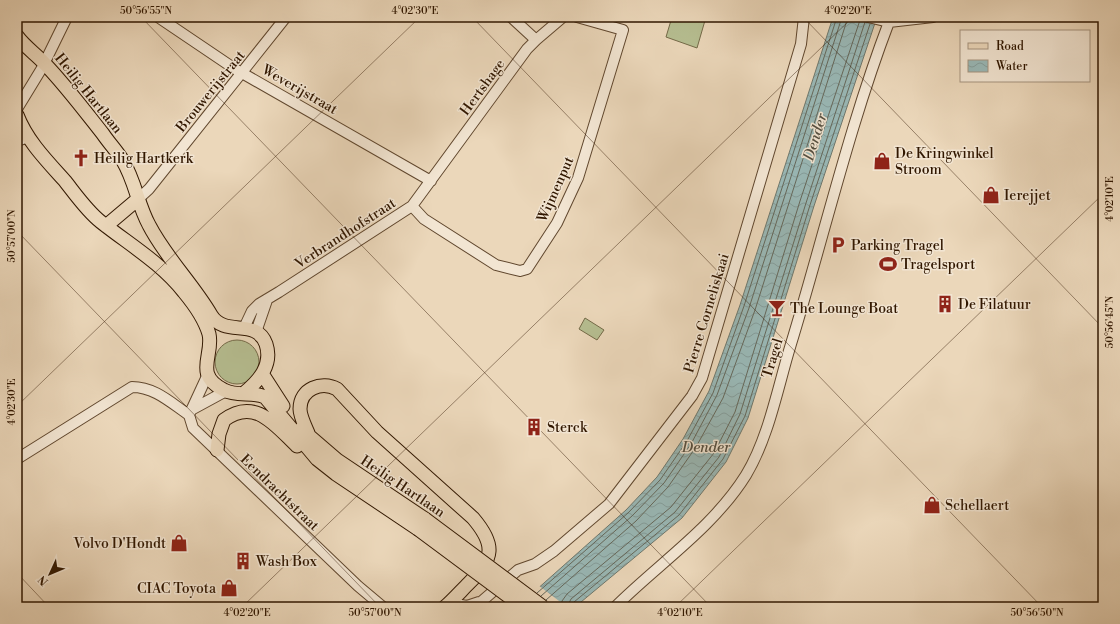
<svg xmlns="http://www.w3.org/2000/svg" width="1120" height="624" viewBox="0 0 1120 624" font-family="'Libre Bodoni',serif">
	<defs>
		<pattern id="water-waves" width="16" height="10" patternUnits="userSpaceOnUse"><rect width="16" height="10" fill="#99b8b6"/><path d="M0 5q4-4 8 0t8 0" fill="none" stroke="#849d9b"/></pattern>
	</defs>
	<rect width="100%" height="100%" fill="#ebd7ba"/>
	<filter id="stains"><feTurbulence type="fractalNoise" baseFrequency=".005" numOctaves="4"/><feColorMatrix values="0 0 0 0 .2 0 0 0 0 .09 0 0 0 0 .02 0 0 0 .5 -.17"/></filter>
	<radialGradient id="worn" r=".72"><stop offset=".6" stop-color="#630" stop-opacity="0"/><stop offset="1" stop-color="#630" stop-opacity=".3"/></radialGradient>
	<path fill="#b6be91" stroke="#746a48" d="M672,17H706L697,48L666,37Z
		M585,318L604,330L597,340L579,329Z
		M215 362a22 22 0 1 1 44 0a22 22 0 1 1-44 0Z"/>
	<path fill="url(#water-waves)" stroke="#6f786d" d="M833,17H877L814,206L748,418L726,462L682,518L575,607H517L626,510L657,477L683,439L709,391L740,305Z"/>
	<path fill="#ebd7ba" d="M538,585L567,607H515Z"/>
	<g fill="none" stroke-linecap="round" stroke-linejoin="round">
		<path stroke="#65685b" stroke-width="1" d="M537,593L628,513L660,480L687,441L713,393L744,306L837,17
			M541,596L632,516L664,483L691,444L717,395L749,308L842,17
			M546,600L636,521L668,487L696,447L723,398L755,310L848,17
			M561,607L562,601L567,594L671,507L714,453L735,412L800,201L861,17
			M567,607L571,599L675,512L719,457L740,414L806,203L865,22
			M572,607L574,602L679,515L723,459L745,416L810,205L870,24"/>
		<g stroke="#60472e" stroke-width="12">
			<path id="minor" d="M158,17L235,69L431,181
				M511,17L536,40
				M868,17L889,22L933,17
				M17,109L42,68L67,17
				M17,141L28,137
				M138,199L149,189L286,17
				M412,206L424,219L496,265L520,271L527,269L557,223L578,178L623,30L577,17
				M244,328L252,311L259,304L279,292L412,206L527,49L536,40L563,17
				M256,332L267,300
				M191,410L226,391
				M189,415L193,428L358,586L383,607
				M189,415L208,374
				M17,459L132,387C155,387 171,403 189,415
				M449,603L467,606L479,602
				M475,607L518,570L535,564L554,551L609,504L692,396L702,378L801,44L804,17
				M615,607C658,564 713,528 746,475C769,437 778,386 791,344C824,236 849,127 889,22"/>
		</g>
		<g stroke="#311700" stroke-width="15">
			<path id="major" d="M17,36C25,47 36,54 45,64C66,86 84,110 103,134C109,143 117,151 123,161C135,181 138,205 149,225C166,258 193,284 211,315C225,338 256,317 266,344C273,365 259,381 244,393
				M17,115C27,141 47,161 65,181C76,195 87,211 101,222C130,245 161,263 184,292C194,304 205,320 209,334C214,355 193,375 224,390C237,397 252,391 265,397L317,459L336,474L418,529
				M106,226L138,199
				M263,375L283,406
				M301,429L337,460L425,519
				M308,433C305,426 300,416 300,409C300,388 322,381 337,389L377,432L473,518C496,545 494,558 469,583C461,591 453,600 445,607
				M217,450L219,434L224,420C255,397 275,425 297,446"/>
		</g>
		<use href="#minor" stroke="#f2e5d2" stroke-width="10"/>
		<use href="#major" stroke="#ebd7ba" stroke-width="13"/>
		<g stroke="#311700" stroke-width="15" stroke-linecap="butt">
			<path id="major-bridge" d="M425,519L543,607
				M418,529L523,607"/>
		</g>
		<use href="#major-bridge" stroke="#ebd7ba" stroke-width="13"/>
	</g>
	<path fill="none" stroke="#311700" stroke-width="1" stroke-opacity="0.45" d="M141,17L711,607M472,17L1042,607M803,17L1103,328M17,231L380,607M17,406L420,17M17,573L49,607M242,607L853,17M675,607L1103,194"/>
	<defs>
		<g id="church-bare" transform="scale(1.38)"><path d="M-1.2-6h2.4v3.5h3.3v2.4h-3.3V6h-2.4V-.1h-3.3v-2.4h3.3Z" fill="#8f2418" stroke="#f2e5d2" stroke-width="2.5" paint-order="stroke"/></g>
		<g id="shop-bare" transform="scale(1.38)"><path d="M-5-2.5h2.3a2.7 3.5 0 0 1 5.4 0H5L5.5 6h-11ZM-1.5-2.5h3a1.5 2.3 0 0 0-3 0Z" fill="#8f2418" stroke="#f2e5d2" stroke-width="2.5" paint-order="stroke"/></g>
		<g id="parking-bare" transform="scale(1.38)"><path d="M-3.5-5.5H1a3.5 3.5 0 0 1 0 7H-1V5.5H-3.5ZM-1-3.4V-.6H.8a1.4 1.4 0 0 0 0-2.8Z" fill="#8f2418" stroke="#f2e5d2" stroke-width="2.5" paint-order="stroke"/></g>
		<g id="stadium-bare" transform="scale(1.38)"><path d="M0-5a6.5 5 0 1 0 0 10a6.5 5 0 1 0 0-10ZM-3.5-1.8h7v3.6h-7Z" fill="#8f2418" stroke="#f2e5d2" stroke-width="2.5" paint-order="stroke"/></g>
		<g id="building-bare" transform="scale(1.38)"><path d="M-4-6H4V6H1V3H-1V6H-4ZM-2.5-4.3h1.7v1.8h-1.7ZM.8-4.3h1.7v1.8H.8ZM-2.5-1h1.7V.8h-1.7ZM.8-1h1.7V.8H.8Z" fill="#8f2418" stroke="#f2e5d2" stroke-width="2.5" paint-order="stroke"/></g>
		<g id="bar-bare" transform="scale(1.38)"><path d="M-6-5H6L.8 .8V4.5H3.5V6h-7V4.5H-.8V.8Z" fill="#8f2418" stroke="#f2e5d2" stroke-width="2.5" paint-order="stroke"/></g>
	</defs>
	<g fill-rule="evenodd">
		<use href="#church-bare" x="81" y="158"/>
		<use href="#shop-bare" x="882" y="161"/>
		<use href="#shop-bare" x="991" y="195"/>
		<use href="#parking-bare" x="838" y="245"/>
		<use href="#stadium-bare" x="888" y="264"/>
		<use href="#building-bare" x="945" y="304"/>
		<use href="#bar-bare" x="777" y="308"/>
		<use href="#building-bare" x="534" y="427"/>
		<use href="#shop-bare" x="932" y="505"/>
		<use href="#shop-bare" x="179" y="543"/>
		<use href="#building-bare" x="243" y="561"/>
		<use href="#shop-bare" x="229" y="588"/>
	</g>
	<g text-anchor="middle" stroke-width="3" stroke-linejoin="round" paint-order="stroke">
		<g font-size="14" fill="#311700" stroke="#f2e5d2">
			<text transform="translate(482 87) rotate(-54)" y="5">Hertshage</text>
			<text transform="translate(300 89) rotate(30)" y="5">Weverijstraat</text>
			<text transform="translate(210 91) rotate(-51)" y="5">Brouwerijstraat</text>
			<text transform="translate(89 93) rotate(51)" y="5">Heilig Hartlaan</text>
			<text transform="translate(555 189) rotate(-66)" y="5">Wijmenput</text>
			<text transform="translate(345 233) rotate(-33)" y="5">Verbrandhofstraat</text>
			<text transform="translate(706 313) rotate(-73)" y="5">Pierre Corneliskaai</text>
			<text transform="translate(772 358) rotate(-73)" y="5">Tragel</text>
			<text transform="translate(403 486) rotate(34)" y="5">Heilig Hartlaan</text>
			<text transform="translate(280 492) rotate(44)" y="5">Eendrachtstraat</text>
		</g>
		<g font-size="14" fill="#311700" stroke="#f2e5d2" text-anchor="start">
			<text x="895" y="158">De Kringwinkel<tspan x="895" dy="16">Stroom</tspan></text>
			<text x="94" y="163">Heilig Hartkerk</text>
			<text x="1004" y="200">Ierejjet</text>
			<text x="851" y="250">Parking Tragel</text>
			<text x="901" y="269">Tragelsport</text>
			<text x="958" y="309">De Filatuur</text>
			<text x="790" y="313">The Lounge Boat</text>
			<text x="547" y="432">Sterck</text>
			<text x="945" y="510">Schellaert</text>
			<text x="166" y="548" text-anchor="end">Volvo D'Hondt</text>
			<text x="256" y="566">Wash Box</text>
			<text x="216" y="593" text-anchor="end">CIAC Toyota</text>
		</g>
		<g font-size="15" font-style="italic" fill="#554f40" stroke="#f2e5d2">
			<text transform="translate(815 137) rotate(-73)" y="5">Dender</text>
			<text x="706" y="452">Dender</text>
		</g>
	</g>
	<rect width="1120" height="624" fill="none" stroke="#ebd7ba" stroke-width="44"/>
	<rect x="960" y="30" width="130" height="52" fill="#f2e5d2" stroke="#a5937e"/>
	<rect x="968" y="43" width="20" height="6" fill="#ebd7ba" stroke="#a5937e"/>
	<text x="996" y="50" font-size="12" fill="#311700">Road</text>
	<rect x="968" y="60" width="20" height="12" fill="url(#water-waves)" stroke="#a5937e"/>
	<text x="996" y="70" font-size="12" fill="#311700">Water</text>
	<g transform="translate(50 574) rotate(226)" stroke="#f2e5d2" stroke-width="3" paint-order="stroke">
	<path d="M0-3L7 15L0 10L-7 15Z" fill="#311700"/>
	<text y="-6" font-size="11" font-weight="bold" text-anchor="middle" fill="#311700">N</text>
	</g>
	<rect x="22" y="22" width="1076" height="580" fill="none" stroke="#311700" stroke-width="1.5"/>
	<g font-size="10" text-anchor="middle" fill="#311700">
		<text x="146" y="14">50°56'55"N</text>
		<text x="415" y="14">4°02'30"E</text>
		<text x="848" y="14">4°02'20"E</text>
		<text transform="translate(1109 199) rotate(-90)" y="4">4°02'10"E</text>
		<text transform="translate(11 236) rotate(-90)" y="4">50°57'00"N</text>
		<text transform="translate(1109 322) rotate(-90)" y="4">50°56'45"N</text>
		<text transform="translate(11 402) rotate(-90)" y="4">4°02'30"E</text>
		<text x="247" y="616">4°02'20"E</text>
		<text x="375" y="616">50°57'00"N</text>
		<text x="680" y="616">4°02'10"E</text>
		<text x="1037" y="616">50°56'50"N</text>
	</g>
	<rect width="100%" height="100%" filter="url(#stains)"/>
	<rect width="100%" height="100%" fill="url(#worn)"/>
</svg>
